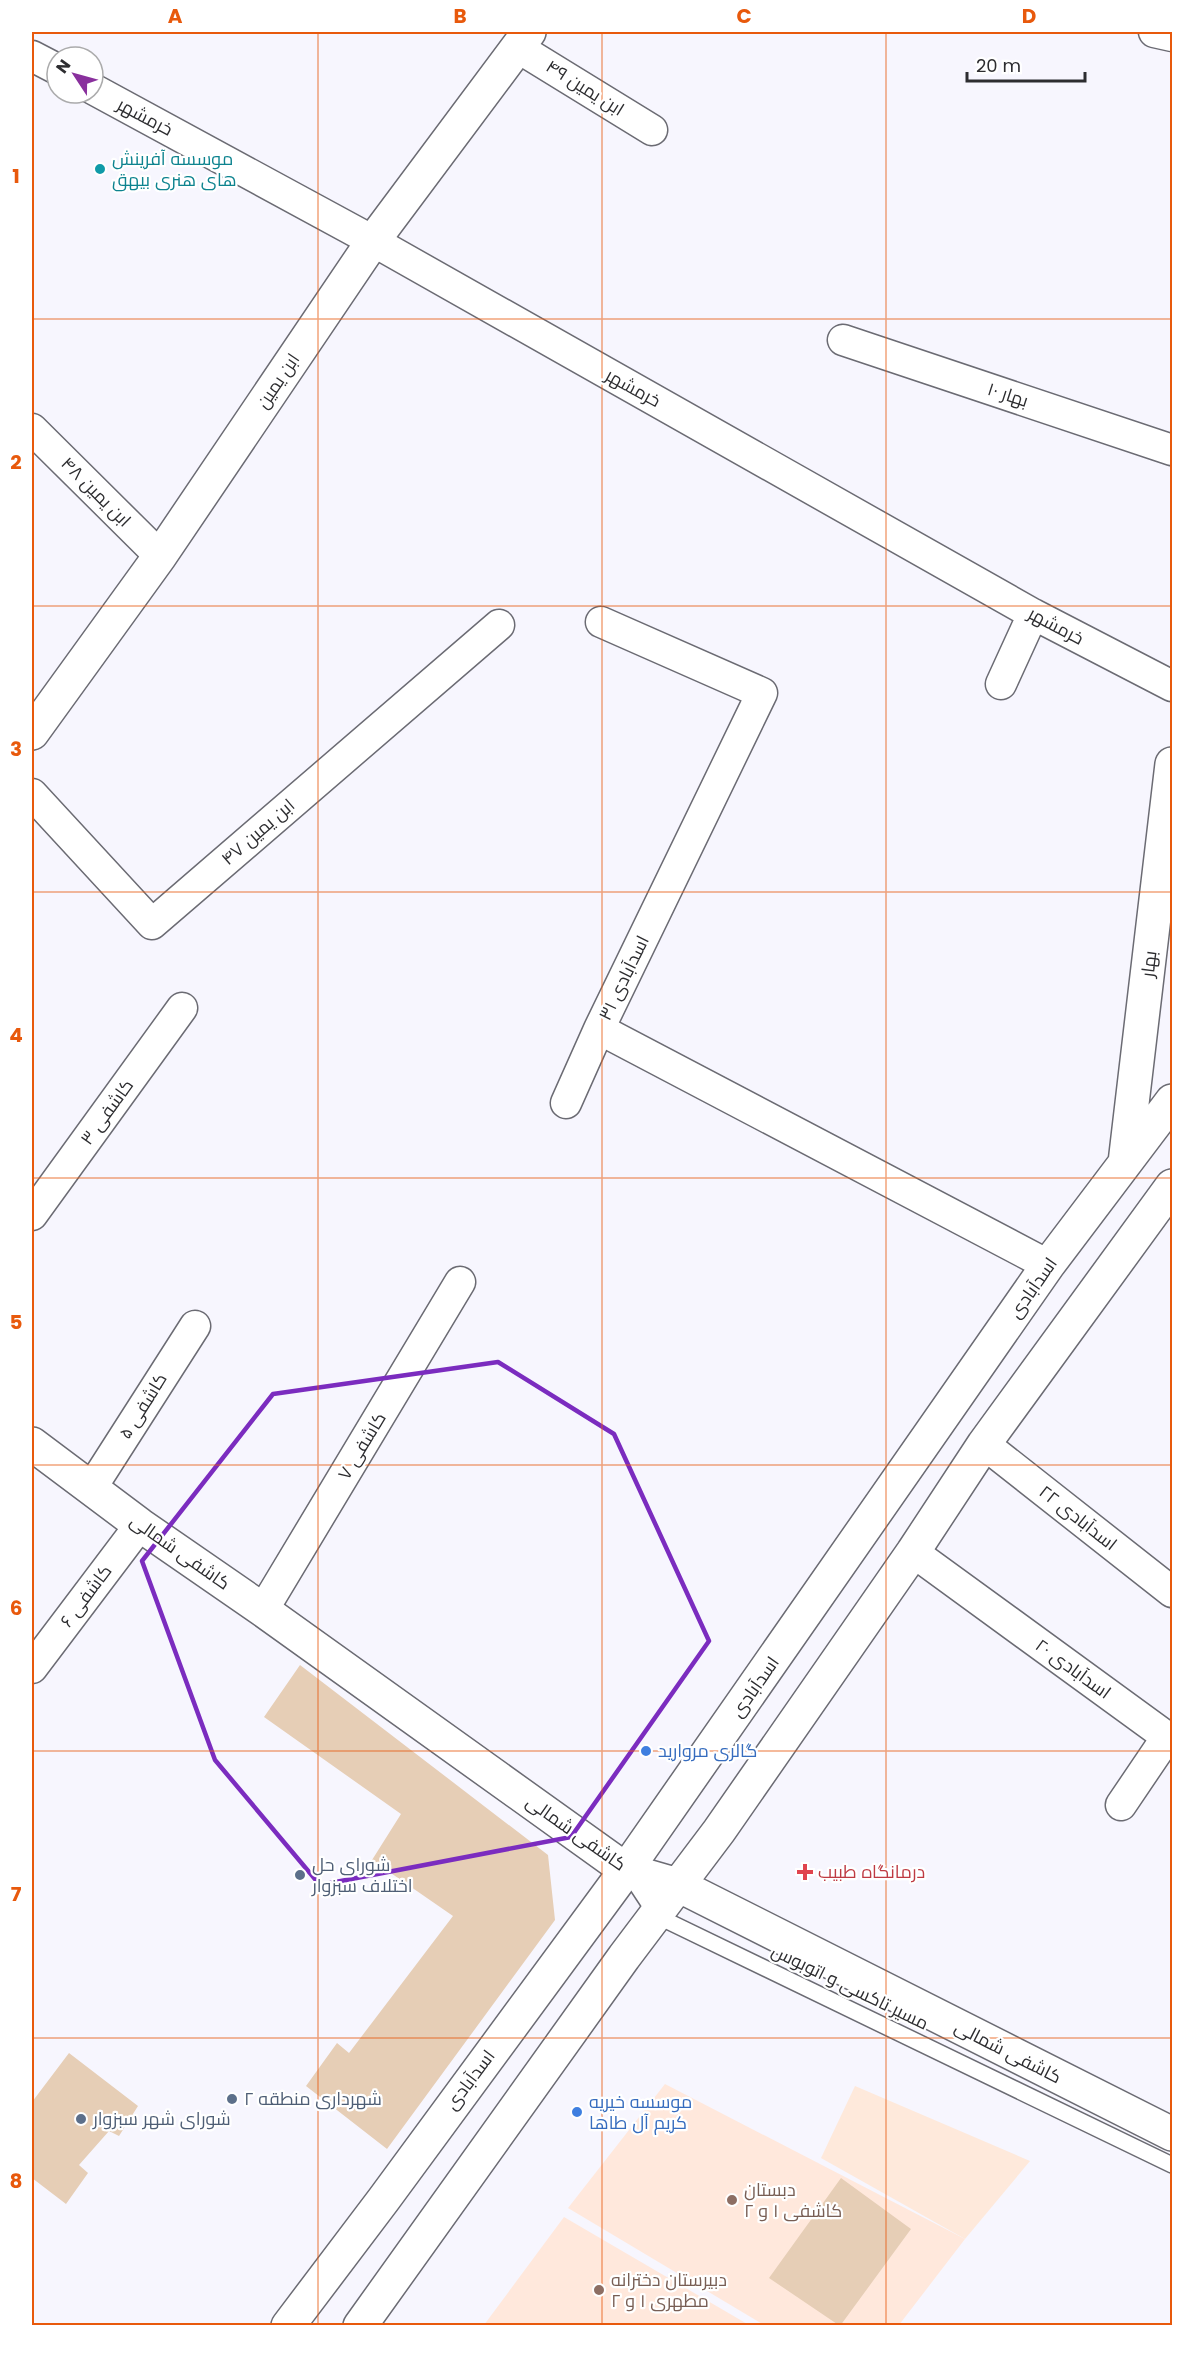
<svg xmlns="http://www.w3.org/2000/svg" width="1204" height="2357" viewBox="0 0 1204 2357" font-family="Poppins,Cairo,sans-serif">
	<rect width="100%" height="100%" fill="#f7f6fe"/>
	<path fill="#fee9db" d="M855,2086L1030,2161L965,2239L821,2158Z"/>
	<path fill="#ffe8dc" d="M665,2084L965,2239L899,2325H764L568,2208Z
		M564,2217L749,2325H484Z"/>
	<path fill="#e6ceb6" d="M300,1665L548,1855L555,1920L387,2149L306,2086L337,2043L349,2053L453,1916L372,1860L401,1814L264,1717Z
		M69,2053L138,2106L119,2136L109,2131L79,2165L88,2173L66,2204L32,2178V2102Z
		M841,2178L911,2229L840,2326L769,2278Z"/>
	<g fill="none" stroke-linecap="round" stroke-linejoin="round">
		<g stroke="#6b6b73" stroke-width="18">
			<path id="service" d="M630,1875L657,1916L1172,2165"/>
		</g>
		<g stroke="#6b6b73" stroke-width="33">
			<path id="minor" d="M1154,32L1172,36
				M517,47L652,130
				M32,56L57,69
				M93,89L373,241L1033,614L1172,686
				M843,340L1172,450
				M32,429L160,556
				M601,622L762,693L599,1029L1048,1265
				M1001,684L1033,614
				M32,794L152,924L499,625
				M566,1103L599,1029
				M32,1215L182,1008
				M984,1444L1172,1592
				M92,1487L195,1326
				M913,1552L1167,1737L1121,1805
				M263,1610L460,1282
				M32,1668L140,1525"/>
		</g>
		<g stroke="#6b6b73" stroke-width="36">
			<path id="tertiary" d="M32,733L160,556L373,241L529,32"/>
		</g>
		<g stroke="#6b6b73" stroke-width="36">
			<path id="secondary" d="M1125,1163L1172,764
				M32,1444L140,1525L263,1610L626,1870L678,1885L1172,2134
				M288,2326L384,2199L626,1870L1048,1265L1172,1101
				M360,2326L624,1957L719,1831L913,1552L984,1444L1172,1186"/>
		</g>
		<use href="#service" stroke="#fff" stroke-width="15"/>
		<use href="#minor" stroke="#fff" stroke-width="30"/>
		<use href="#tertiary" stroke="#fff" stroke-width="33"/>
		<use href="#secondary" stroke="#fff" stroke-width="33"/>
	</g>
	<path fill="none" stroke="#7b2cbf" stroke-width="4.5" stroke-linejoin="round" d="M498,1362L614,1434L709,1641L571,1837L320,1885L215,1760L142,1561L273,1394Z"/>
	<path fill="none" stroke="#e8590c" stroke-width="1.5" stroke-opacity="0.55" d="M318,32V2326M602,32V2326M886,32V2326M32,319H1172M32,606H1172M32,892H1172M32,1178H1172M32,1465H1172M32,1751H1172M32,2038H1172"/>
	<circle fill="#0f9aa8" stroke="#fff" stroke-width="2" cx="100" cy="169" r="6"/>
	<g fill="#3f7fe0" stroke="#fff" stroke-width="2">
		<circle cx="646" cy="1751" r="6"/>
		<circle cx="577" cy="2112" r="6"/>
	</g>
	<path fill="#e0444e" stroke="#fff" stroke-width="2" d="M802 1863h6v6h6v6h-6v6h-6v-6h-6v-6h6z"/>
	<g fill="#5c6f8a" stroke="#fff" stroke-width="2">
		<circle cx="300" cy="1875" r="6"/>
		<circle cx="232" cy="2099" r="6"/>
		<circle cx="81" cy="2119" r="6"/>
	</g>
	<g fill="#8d6e63" stroke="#fff" stroke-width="2">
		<circle cx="732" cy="2200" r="6"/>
		<circle cx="599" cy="2290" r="6"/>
	</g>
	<g text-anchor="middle" stroke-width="4.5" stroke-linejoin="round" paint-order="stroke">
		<g font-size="18" fill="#2d2d30" stroke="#fff">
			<text transform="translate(585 88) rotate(32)" y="6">ابن یمین ۴۹</text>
			<text transform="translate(145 117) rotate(28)" y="6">خرمشهر</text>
			<text transform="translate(278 381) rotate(-56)" y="6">ابن یمین</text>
			<text transform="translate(633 388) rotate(29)" y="6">خرمشهر</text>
			<text transform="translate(1008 395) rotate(18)" y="6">بهار ۱۰</text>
			<text transform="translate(96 492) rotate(45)" y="6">ابن یمین ۴۸</text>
			<text transform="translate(1056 626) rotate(28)" y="6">خرمشهر</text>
			<text transform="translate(258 832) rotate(-41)" y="6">ابن یمین ۴۷</text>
			<text transform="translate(1149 964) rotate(-83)" y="6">بهار</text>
			<text transform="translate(624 978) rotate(-64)" y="6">اسدآبادی ۳۱</text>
			<text transform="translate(107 1112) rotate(-54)" y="6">کاشفی ۳</text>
			<text transform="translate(1033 1288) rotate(-55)" y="6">اسدآبادی</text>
			<text transform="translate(143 1406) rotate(-58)" y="6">کاشفی ۵</text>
			<text transform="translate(362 1446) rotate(-59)" y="6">کاشفی ۷</text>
			<text transform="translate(1078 1518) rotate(38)" y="6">اسدآبادی ۲۲</text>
			<text transform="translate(180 1552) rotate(35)" y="6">کاشفی شمالی</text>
			<text transform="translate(86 1596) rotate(-53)" y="6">کاشفی ۶</text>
			<text transform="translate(1073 1669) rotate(36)" y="6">اسدآبادی ۲۰</text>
			<text transform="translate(755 1687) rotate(-55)" y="6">اسدآبادی</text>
			<text transform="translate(576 1833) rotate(35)" y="6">کاشفی شمالی</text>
			<text transform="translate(850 1987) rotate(26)" y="6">مسیر تاکسی و اتوبوس</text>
			<text transform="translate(1008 2052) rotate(27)" y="6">کاشفی شمالی</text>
			<text transform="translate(470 2080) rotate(-53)" y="6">اسدآبادی</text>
		</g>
		<g font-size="18" fill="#0d838f" stroke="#fff" text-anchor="start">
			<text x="112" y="165">موسسه آفرینش<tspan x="112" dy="21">های هنری بیهق</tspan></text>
		</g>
		<g font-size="18" fill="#366cbe" stroke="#fff" text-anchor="start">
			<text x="658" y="1757">گالری مروارید</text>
			<text x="589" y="2108">موسسه خیریه<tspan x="589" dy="21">کریم آل طاها</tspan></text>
		</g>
		<g font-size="18" fill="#4e5e75" stroke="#fff" text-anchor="start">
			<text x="312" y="1871">شورای حل<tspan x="312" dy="21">اختلاف سبزوار</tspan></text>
			<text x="244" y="2105">شهرداری منطقه ۲</text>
			<text x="93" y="2125">شورای شهر سبزوار</text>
		</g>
		<g font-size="18" fill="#be3a42" stroke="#fff" text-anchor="start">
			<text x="818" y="1878">درمانگاه طبیب</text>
		</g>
		<g font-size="18" fill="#785e54" stroke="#fff" text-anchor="start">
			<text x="744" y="2196">دبستان<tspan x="744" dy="21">کاشفی ۱ و ۲</tspan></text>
			<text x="611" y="2286">دبیرستان دخترانه<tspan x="611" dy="21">مطهری ۱ و ۲</tspan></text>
		</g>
	</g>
	<rect width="1204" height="2357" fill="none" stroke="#ffffff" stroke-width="66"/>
	<g transform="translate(75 75) rotate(306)"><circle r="28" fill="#ffffff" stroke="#ababac" stroke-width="1.5"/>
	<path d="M0-4.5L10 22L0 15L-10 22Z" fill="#89309d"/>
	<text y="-9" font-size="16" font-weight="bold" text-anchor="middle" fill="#2d2d30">N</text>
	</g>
	<path d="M967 72v9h118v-9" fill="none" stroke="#2d2d30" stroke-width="3"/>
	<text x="976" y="72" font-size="18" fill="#2d2d30" stroke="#ffffff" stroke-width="4.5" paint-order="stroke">20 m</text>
	<rect x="33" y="33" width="1138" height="2291" fill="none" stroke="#e8590c" stroke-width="2"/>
	<g font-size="20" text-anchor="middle" font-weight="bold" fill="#e8590c">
		<text x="175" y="23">A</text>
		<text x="460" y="23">B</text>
		<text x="744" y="23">C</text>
		<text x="1029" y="23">D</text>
		<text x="16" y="183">1</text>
		<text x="16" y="469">2</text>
		<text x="16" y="756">3</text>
		<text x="16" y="1042">4</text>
		<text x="16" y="1329">5</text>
		<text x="16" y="1615">6</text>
		<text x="16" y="1901">7</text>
		<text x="16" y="2188">8</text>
	</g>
</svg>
